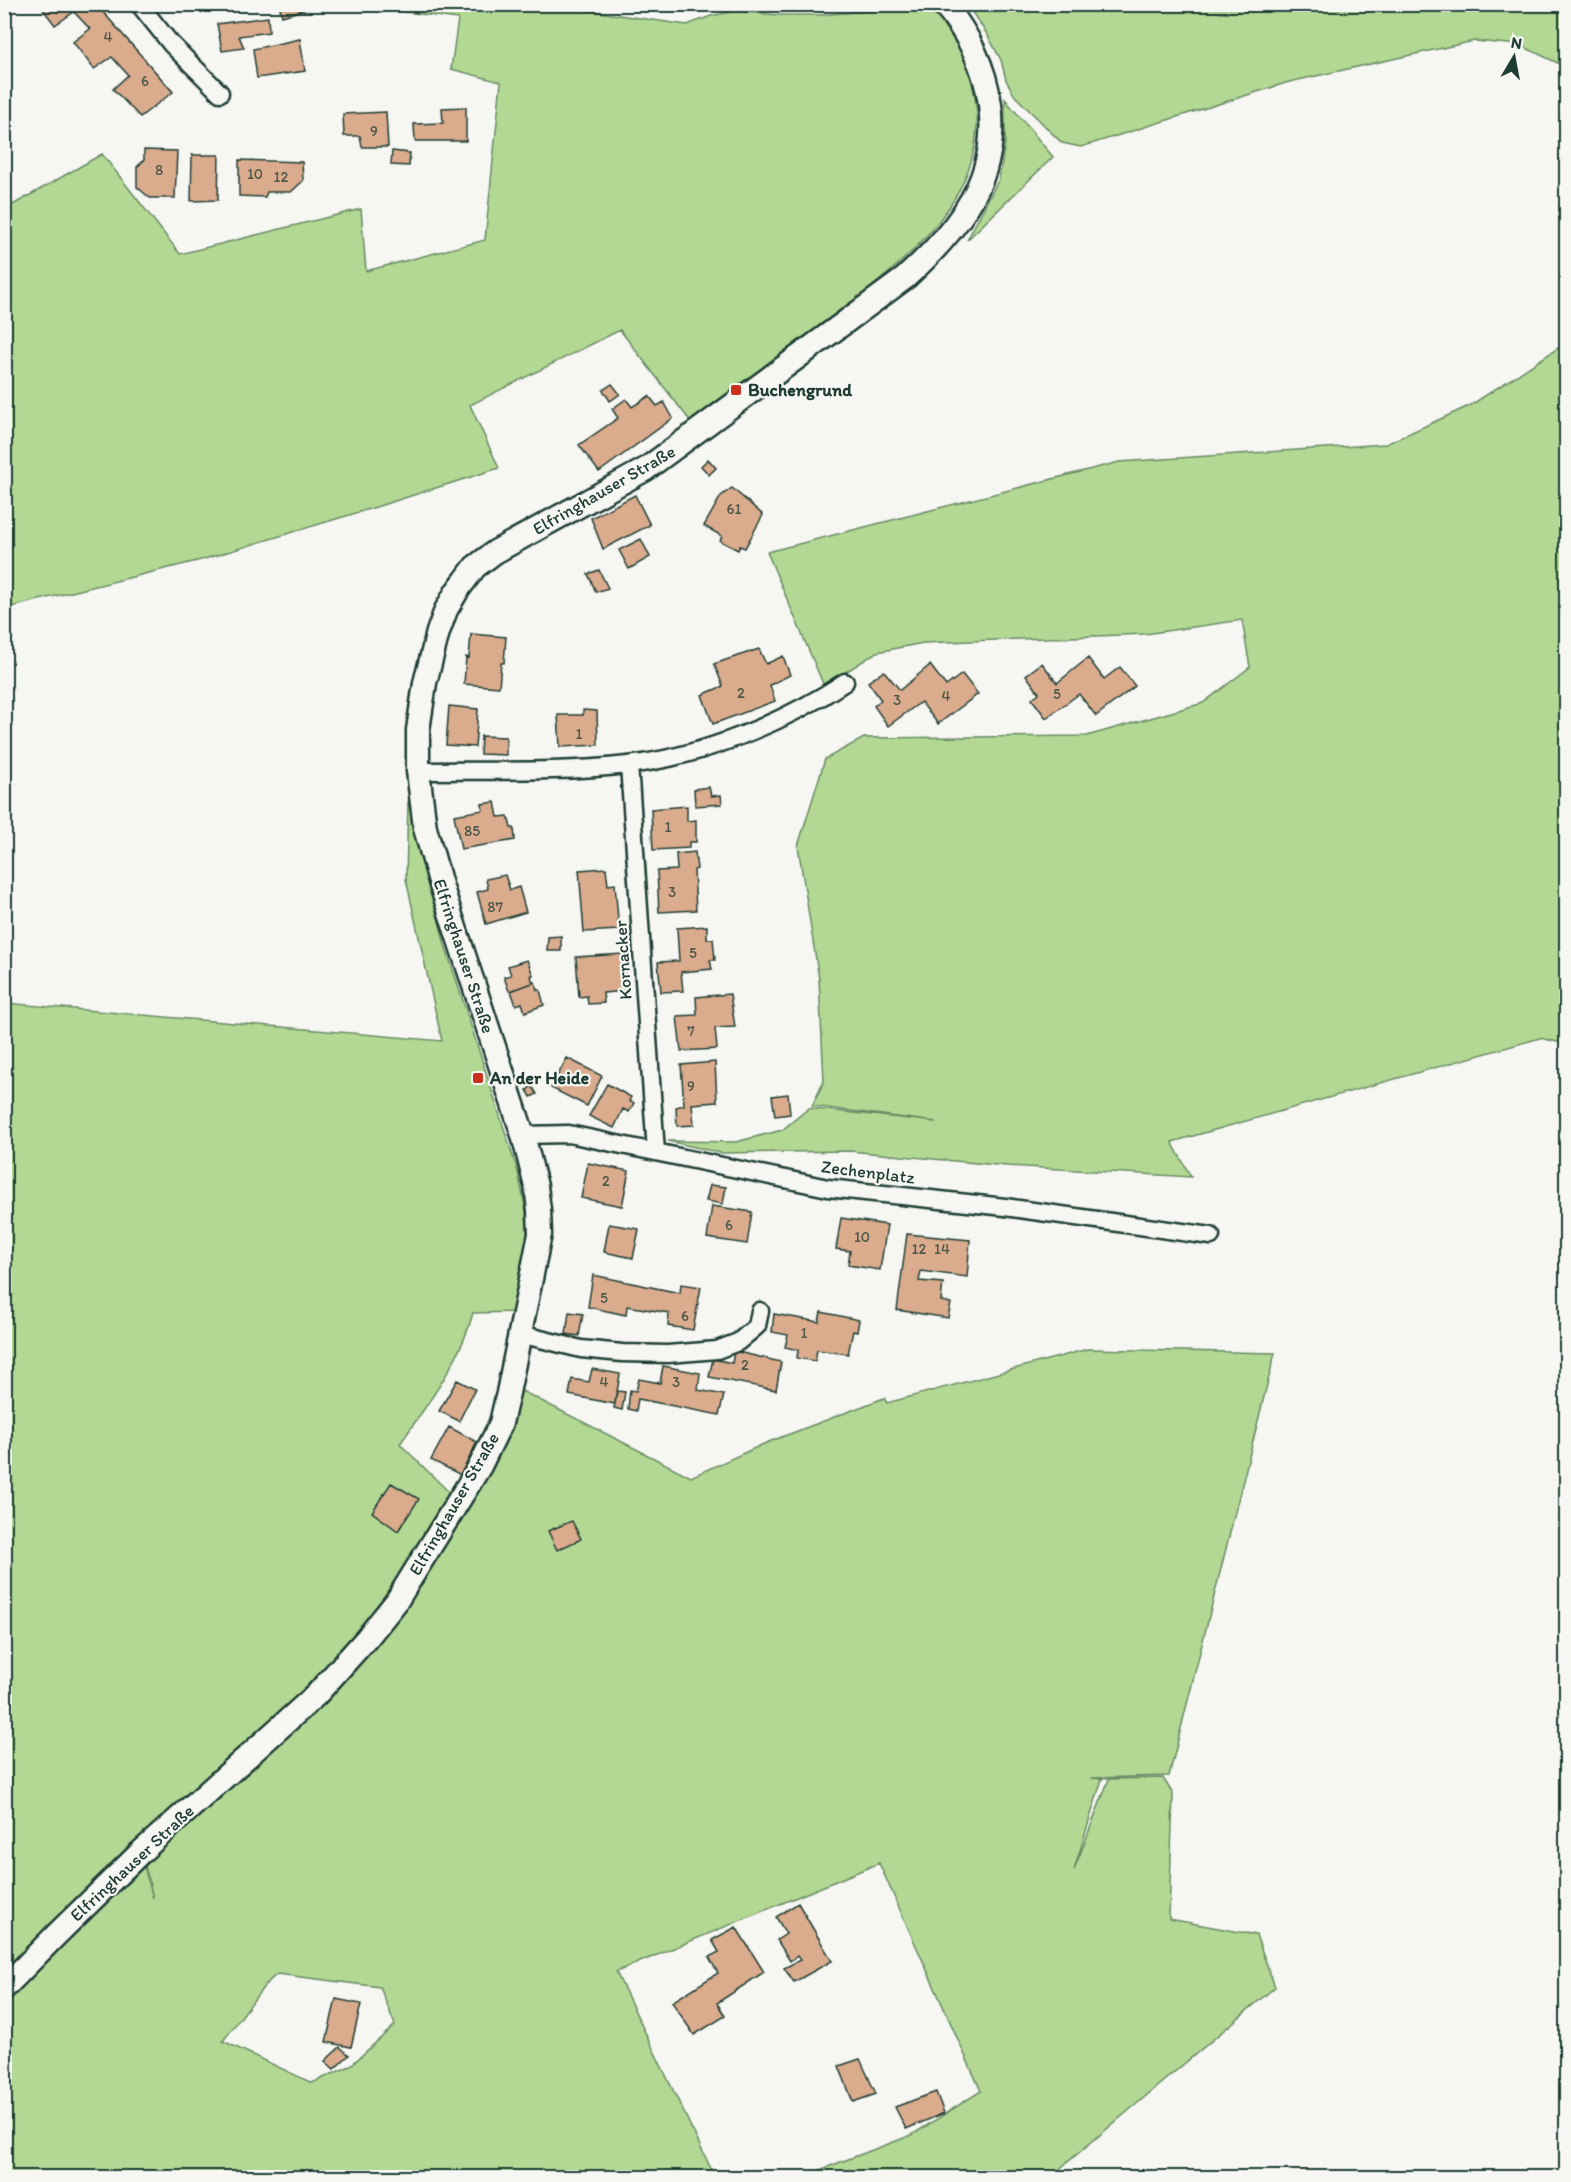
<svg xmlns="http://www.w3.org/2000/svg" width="1571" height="2182" viewBox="0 0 1571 2182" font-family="Itim,sans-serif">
	<rect width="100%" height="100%" fill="#f6f6f2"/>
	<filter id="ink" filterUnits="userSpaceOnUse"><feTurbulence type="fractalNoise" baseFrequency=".0167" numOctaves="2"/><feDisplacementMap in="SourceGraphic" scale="12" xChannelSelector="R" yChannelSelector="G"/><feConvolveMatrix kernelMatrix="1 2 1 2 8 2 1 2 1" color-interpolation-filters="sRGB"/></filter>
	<g filter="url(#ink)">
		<path fill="#b2d893" stroke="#688a64" stroke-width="1.5" fill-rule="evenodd" d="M361,5H551L687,25L711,16L735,11L778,15H820L899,8L898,5H926C938,19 953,35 961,52C1017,177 915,255 827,322C782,355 737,388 691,422L620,330L470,405L499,468L379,506L201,560L11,607L4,606V210L102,154L180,254L361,209L366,271L485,240L501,82L451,69L458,19L361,6Z
			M967,5H1566V67L1520,45L1474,41L1289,82L1081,147L1062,143L1015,96L1006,80L1001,60L987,34Z
			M1005,99L1053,157L967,240L999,179L1005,143Z
			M1566,343V480L1564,489L1566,494V1044L1540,1038L1172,1142L1191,1177L1007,1166L850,1151L721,1153L668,1141L736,1142L782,1130L809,1108L936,1122L812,1106L824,1081L819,979L798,846L825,759L864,738L1087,736L1203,703L1250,667L1242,620L1145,634L923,643L877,652L824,686L767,552L1119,462L1386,444L1471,405Z
			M408,801L445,945L518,1172L526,1211L528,1244L518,1312L473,1313C460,1362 428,1403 400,1444L451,1494L402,1572L357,1633L297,1697L5,1974V1003L442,1041L406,879Z
			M1088,1349L1275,1353L1169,1776L1091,1778L1102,1779L1074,1870L1109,1779L1163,1778L1173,1794L1169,1919L1256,1935L1275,1987L1050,2177H801L912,2135L981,2091L879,1863L616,1972L715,2177H4L5,2001L143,1863L153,1898L144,1862L324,1699L518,1389L691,1477L766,1443L884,1398L887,1403ZM277,1974L380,1987L395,2025L350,2066L312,2083L223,2041L265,1985Z"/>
		<path fill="#daab8c" stroke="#1f3d34" stroke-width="1.5" d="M39,4H96L173,92L140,117L113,89L128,75L112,57L94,69L73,42L90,29L74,12L55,25Z
			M279,4H316L317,6L282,16Z
			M268,17L269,32L239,36L244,48L222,51L217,24Z
			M300,39L305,71L257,78L253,49Z
			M466,107V141H415L414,124L443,123L442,108Z
			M386,112L388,147H362L360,136H344L343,114Z
			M144,150L177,151L175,198H150L137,187V167L144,160Z
			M392,151L410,153L409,166L391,165Z
			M192,155H219L218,200L191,201Z
			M239,160L302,162L303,181L291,192H267L265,197L239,196Z
			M612,384L620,394L610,401L603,390Z
			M649,396L657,406L664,402L673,418L599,472L579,445L618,418L612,409L626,399L632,407Z
			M708,459L716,468L709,475L701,466Z
			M732,488L763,515L745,548L740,546L738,550L720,541L722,536L704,526L721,496Z
			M635,495L650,525L603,549L591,518Z
			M641,539L650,557L629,569L619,550Z
			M599,570L608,588L596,592L588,574Z
			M471,634L506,637L504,663H501L499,687L464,684L466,657L469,658Z
			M759,649L766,664L783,656L790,675L770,685L775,701L713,724L702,695L723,686L714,664Z
			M1088,658L1104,679L1120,667L1135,686L1096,716L1079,694L1046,718L1032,699L1039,693L1026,675L1042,663L1057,683Z
			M930,665L946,686L962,674L978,694L938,724L921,702L888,726L874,706L881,700L868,682L884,671L900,690Z
			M449,706L478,709L475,747L446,745Z
			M583,710L597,711L598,745L560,747L558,715H583Z
			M481,736L506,737V755L480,754Z
			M709,787L711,796L721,795L722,804L695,806L694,789Z
			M495,802L498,817L508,816L511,828H514L515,840L461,849L454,815L483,810L482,804Z
			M687,806V821L696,820V842H689V848L653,850L651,809Z
			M695,852L697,869L694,870L696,910L659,912L657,871L677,870L676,854Z
			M606,868L608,885L615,884L619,930L584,932L579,870Z
			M505,875L510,890L519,887L526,912L486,924L477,892L488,889L486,879Z
			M707,926V939H713L715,960H710L712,969L681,972L683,991L661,992L658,962L679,961L677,928Z
			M561,936V951H547L548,937Z
			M623,954L626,991L603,993L604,1003L588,1004L587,996L579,997L576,957Z
			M527,960L533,975L531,976L533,983L509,991L504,977L511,975L508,966Z
			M535,982L537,990H540L544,1005L525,1012L522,1003L516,1005L511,991Z
			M730,994L735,1027L715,1028L717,1049L681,1051L677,1016L697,1015L696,997Z
			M567,1058L602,1076L587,1106L551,1088Z
			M715,1062L717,1102L692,1104L694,1125L677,1126L676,1107L684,1105L681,1065Z
			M607,1084L631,1097L629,1101L634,1103L629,1112L623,1109L614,1128L589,1116Z
			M532,1086L537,1094L531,1097L527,1090Z
			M788,1094L790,1114L775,1116L772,1096Z
			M588,1163L629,1171L622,1206L581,1198Z
			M710,1185L726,1187L723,1204L706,1201Z
			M712,1206L752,1212L747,1244L707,1238Z
			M841,1218L887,1225L880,1270L848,1265L850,1251L836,1249Z
			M609,1224L639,1229L633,1258L604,1252Z
			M907,1234L970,1240L967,1277L921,1271L919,1281L943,1283L941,1301L951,1303L948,1318L897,1310Z
			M593,1275L680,1293L681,1284L701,1287L693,1330L668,1326L669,1313L627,1306L626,1315L588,1307Z
			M569,1312L583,1314L579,1336L566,1334Z
			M821,1312L859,1320L857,1332L853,1331L848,1354L817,1350L815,1361L797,1358L798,1350L785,1347L788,1335L772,1332L774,1314L819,1322Z
			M734,1351L781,1362L776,1390L709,1377L713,1359L732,1363Z
			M663,1366L700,1373L698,1390L724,1395L719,1415L638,1399L636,1411L628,1409L630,1390L636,1391L639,1379L660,1383Z
			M592,1369L620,1374L615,1404L569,1395L572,1379L589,1382Z
			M457,1380L475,1389L459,1421L439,1411Z
			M617,1391L625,1392L622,1410L614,1408Z
			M449,1427L477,1442L461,1475L431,1460Z
			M391,1483L419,1499L398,1531L372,1512Z
			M572,1521L581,1539L557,1550L548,1531Z
			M798,1903L832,1961L794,1982L784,1968L800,1960L797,1956L790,1961L777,1940L786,1934L776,1917Z
			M736,1927L764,1972L717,2003L725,2016L694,2035L672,2002L718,1973L709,1957L719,1952L712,1940Z
			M336,1999L361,2004L351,2047L326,2042Z
			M340,2047L349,2055L334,2069L325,2061Z
			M860,2059L876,2094L853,2102L839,2066Z
			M936,2092L944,2113L906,2129L895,2107Z"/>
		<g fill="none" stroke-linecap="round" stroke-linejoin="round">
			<g stroke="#1f3d34" stroke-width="21">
				<path id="street" d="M139,4L171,44L220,93
					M629,765L656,1152
					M418,771C488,770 559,773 628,765C701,757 785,722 845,682
					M523,1135L569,1134L828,1188L1005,1207L1211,1236
					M520,1334L581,1349L622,1353L668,1354L717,1350L738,1342L757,1326L760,1311"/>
			</g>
			<g stroke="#1f3d34" stroke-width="27">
				<path id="secondary" d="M4,1988L57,1934L141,1852L316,1695L367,1638L396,1602L480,1466L501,1423L508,1393L540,1234L539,1210L536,1186L523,1135L441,885L425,828L418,771V730L425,683L438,632L446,610L457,591L475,567L495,552L646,469L905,278C928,257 950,235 966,209C1010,141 993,64 944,4"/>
			</g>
			<use href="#street" stroke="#f6f6f2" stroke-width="16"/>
			<use href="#secondary" stroke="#f6f6f2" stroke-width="22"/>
		</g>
	</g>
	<g fill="#c8321e" stroke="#f6f6f2" stroke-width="2">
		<rect x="730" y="384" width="12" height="12" rx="3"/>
		<rect x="472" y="1072" width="12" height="12" rx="3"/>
	</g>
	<g text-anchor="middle" stroke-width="4.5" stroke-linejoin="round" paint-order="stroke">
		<g font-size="15" fill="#4e584a">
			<text x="108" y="42">4</text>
			<text x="145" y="86">6</text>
			<text x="374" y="136">9</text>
			<text x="159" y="175">8</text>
			<text x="255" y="179">10</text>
			<text x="281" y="182">12</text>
			<text x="734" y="514">61</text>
			<text x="741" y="698">2</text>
			<text x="1057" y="699">5</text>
			<text x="946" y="701">4</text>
			<text x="897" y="705">3</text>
			<text x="579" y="739">1</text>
			<text x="668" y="832">1</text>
			<text x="472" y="836">85</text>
			<text x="672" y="897">3</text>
			<text x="495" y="912">87</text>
			<text x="693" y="958">5</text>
			<text x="691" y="1036">7</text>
			<text x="691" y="1091">9</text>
			<text x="606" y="1186">2</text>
			<text x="729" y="1230">6</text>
			<text x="862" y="1242">10</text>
			<text x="919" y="1254">12</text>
			<text x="942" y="1254">14</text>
			<text x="604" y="1303">5</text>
			<text x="685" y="1321">6</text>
			<text x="804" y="1338">1</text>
			<text x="745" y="1370">2</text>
			<text x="604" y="1387">4</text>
			<text x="676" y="1387">3</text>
		</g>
		<g font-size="18" font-weight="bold" fill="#1f3d34" stroke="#f6f6f2" text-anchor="start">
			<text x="748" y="396">Buchengrund</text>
			<text x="490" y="1084">An der Heide</text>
		</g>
		<g font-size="18" fill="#1f3d34" stroke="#f6f6f2">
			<text transform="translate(604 490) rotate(-30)" y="6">Elfringhauser Straße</text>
			<text transform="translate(464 956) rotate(72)" y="6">Elfringhauser Straße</text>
			<text transform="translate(623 960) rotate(-94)" y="6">Kornacker</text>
			<text transform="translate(868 1172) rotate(7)" y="6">Zechenplatz</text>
			<text transform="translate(454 1504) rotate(-60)" y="6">Elfringhauser Straße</text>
			<text transform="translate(132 1863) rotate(-43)" y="6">Elfringhauser Straße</text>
		</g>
	</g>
	<rect width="1571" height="2182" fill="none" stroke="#f6f6f2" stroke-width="24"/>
	<rect x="12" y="12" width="1547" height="2158" fill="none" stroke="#1f3d34" stroke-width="2" filter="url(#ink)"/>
	<g transform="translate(1514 57) rotate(10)" stroke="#f6f6f2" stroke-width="4.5" paint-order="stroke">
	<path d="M0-4.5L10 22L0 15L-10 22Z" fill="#1f3d34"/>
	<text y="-9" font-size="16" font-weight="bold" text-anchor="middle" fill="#1f3d34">N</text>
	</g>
</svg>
